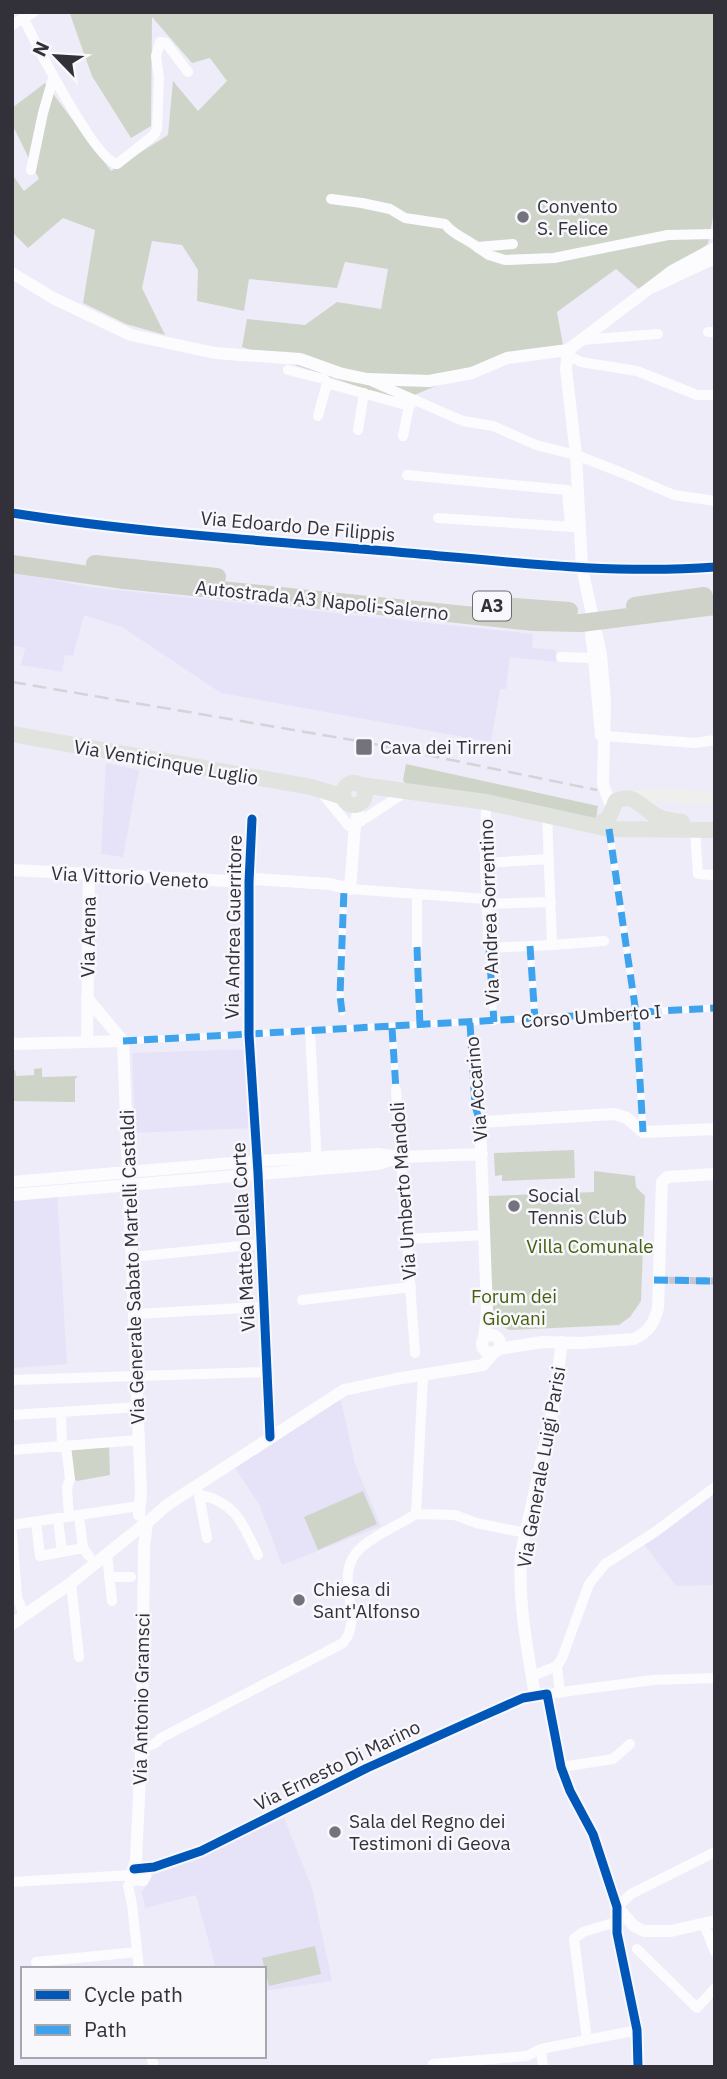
<svg xmlns="http://www.w3.org/2000/svg" width="727" height="2079" viewBox="0 0 727 2079" font-family="'IBM Plex Sans',sans-serif">
	<rect width="100%" height="100%" fill="#eeecf9"/>
	<path fill="#e6e3f9" d="M12,572L90,587L533,634L532,648L556,650V662L510,657L506,689H500L491,742L221,693L122,627L84,615L73,656L65,655L62,672L21,665L25,648L12,645Z
		M106,763L139,770L123,857L101,854Z
		M249,1049L251,1128L135,1133L132,1053Z
		M57,1191L67,1364L12,1368V1195Z
		M341,1400L355,1464L381,1526L282,1565L259,1504L235,1468L331,1404Z
		M715,1490V1585L676,1586L644,1544Z
		M284,1818L312,1888L332,1981L264,1991V1969H216L196,1895L145,1908L142,1892L153,1875Z"/>
	<path fill="#ced5c8" d="M71,12H715V206L708,244L640,290L616,269L557,312L563,345L522,350L400,401L242,347L247,319L305,325L337,302L381,309L388,269L345,262L337,288L249,279L244,311L197,301L198,270L182,245L152,241L142,288L165,335L126,324L83,303L95,230L63,218L28,248L12,232V174L24,191L39,179L12,124V108L45,83L111,171L168,135L173,81L198,111L227,81L210,58L192,63L152,17L151,126L131,138L92,76L70,14Z
		M406,764L598,806L596,819L406,785L403,780Z
		M42,1068V1077L78,1076L75,1079V1102L12,1101V1070H15L16,1076L34,1075V1069Z
		M574,1150L575,1178L502,1181V1175L495,1176L494,1153Z
		M594,1171L635,1176L636,1187L645,1196L641,1301L630,1317L619,1325L510,1330L500,1326L492,1317L488,1196L594,1192Z
		M109,1446L110,1475L77,1481L72,1478L70,1449Z
		M363,1491L377,1524L318,1550L304,1517Z
		M315,1946L321,1974L269,1986L262,1958Z"/>
	<g fill="none" stroke-linecap="round" stroke-linejoin="round">
		<path stroke="#c8c6d3" stroke-width="7" stroke-dasharray="7 3.5" stroke-linecap="butt" d="M658,1280L715,1281"/>
		<path stroke="#fcfcfe" stroke-width="7" d="M609,829L636,1013L643,1130
			M530,946L535,1020
			M417,947L420,1026
			M489,948L494,1022
			M342,1012L340,996L344,889
			M470,1023L475,1106L480,1122
			M392,1028L396,1090
			M123,1041L715,1008"/>
		<path stroke="#fcfcfe" stroke-width="10" d="M24,19C36,44 94,159 117,164L154,135L157,129L159,78L156,56L160,42L166,43L188,72
			M12,25L34,12
			M31,170L43,113L53,78
			M331,199L362,203L390,209L405,218L445,224C453,235 466,238 477,247
			M513,244L477,247L489,255L505,260L554,258L668,235L715,234
			M653,288L715,259
			M708,332H715
			M581,340L658,334
			M568,350L572,357L581,362L637,371L697,395H715
			M288,370L324,379L327,383L409,406L416,400
			M371,381L463,421L493,426L536,445L576,455L620,472L674,495L715,501
			M318,416L327,383
			M358,430L364,393
			M403,436L409,406
			M407,475L567,490L570,526
			M438,518L573,527
			M582,568L678,570L715,567
			M590,634L593,658
			M561,657L593,658L600,736
			M605,736L695,743L715,740
			M322,793L349,826
			M486,802L485,863L489,948L552,945L547,814
			M252,819L249,882V1035L258,1173L270,1437
			M355,825L407,791
			M695,831L698,874L712,875
			M485,863L549,859
			M350,889L486,899
			M487,904L551,902
			M552,945L604,941
			M417,947V894
			M310,1031L317,1165
			M396,1090L415,1353
			M407,1239L485,1235
			M132,1257L260,1244
			M302,1300L411,1287
			M134,1314L263,1307
			M12,1380L267,1372
			M61,1412L62,1446
			M12,1415L138,1407
			M66,1446L70,1479L67,1487L69,1517
			M12,1450L139,1440
			M198,1490L207,1538
			M201,1495C237,1503 243,1525 258,1555
			M416,1514L423,1376
			M416,1514L455,1515L476,1523L526,1533
			M79,1516L83,1548L89,1556
			M58,1519L62,1552
			M36,1522L40,1556L83,1548
			M12,1525L139,1506
			M12,1533L17,1597L24,1615
			M107,1555L112,1601
			M109,1577H131
			M71,1583L79,1657
			M557,1666L560,1693
			M532,1676L557,1666L562,1658L589,1584L605,1564L655,1532L715,1487
			M547,1694L653,1680L715,1678
			M142,1745C151,1747 155,1744 161,1738L343,1643C365,1618 334,1581 356,1553C368,1538 399,1525 416,1514
			M561,1767L613,1759L630,1744
			M134,1879L128,1886L132,1904L139,1969
			M12,1882L132,1875
			M704,1924L715,1952
			M637,1949L697,2008L715,1988
			M36,1962L137,1952
			M587,2040L574,1939L583,1932L616,1922
			M541,2049L543,2067
			M151,2056L154,2067
			M433,2064L527,2056L541,2049L637,2030
			M638,2067L637,2030L617,1933V1907L631,1894L715,1852"/>
		<path stroke="#fcfcfe" stroke-width="12" d="M12,273L53,298L131,335L215,353L300,359L339,373L367,379L429,381L472,373L507,358L568,350
			M568,350L566,369L576,455L582,568L601,655L605,701L603,784L612,809
			M568,350L672,271L715,248
			M12,513L146,530L582,568
			M12,870L249,882L255,879L330,884L350,889L355,825L360,803
			M87,998L123,1041
			M123,1041L141,1494L139,1515
			M87,1042L89,875
			M12,1044L123,1041
			M12,1182L257,1161L378,1154L401,1157L482,1154
			M12,1195L378,1164L397,1158
			M482 1344a9 9 0 1 1 18 0a9 9 0 1 1-18 0Z
			M484,1339L487,1312L480,1122L614,1114L627,1118L643,1132L715,1129
			M498,1349L542,1342L580,1343L634,1339C649,1332 654,1323 658,1308L662,1182L667,1177L715,1174
			M149,1521L167,1505L344,1390L396,1379L483,1365L494,1352
			M12,1624L71,1583L147,1522
			M535,1695C527,1649 518,1600 521,1553L553,1408L562,1342
			M134,1869L154,1867L201,1851L367,1768L478,1718L523,1698L547,1694L561,1767L570,1791L593,1834L617,1907L634,1926L644,1931H671L715,1921
			M144,1869L145,1876L143,1880L134,1879L132,1873L136,1861L142,1734L144,1547L147,1522"/>
		<path stroke="#efefee" stroke-width="14" d="M632,798L654,795L715,798"/>
		<path stroke="#e0e3de" stroke-width="16" d="M12,734L311,787L344,797
			M343 794a11 11 0 1 1 22 0a11 11 0 1 1-22 0Z
			M361,785L486,802L609,829L715,830
			M598,825L609,817L616,801C634,792 640,807 655,815C663,820 672,821 682,822"/>
		<path stroke="#ced2c9" stroke-width="18" d="M12,564L124,580L534,622L581,623L715,606
			M95,564L217,577
			M499,606L569,611
			M635,606L704,596"/>
		<path stroke="#d4d3d7" stroke-width="2.5" stroke-dasharray="14 7" stroke-linecap="butt" d="M12,682L364,742L597,790"/>
		<path stroke="#3ea3ec" stroke-width="7" stroke-dasharray="14 7" stroke-linecap="butt" d="M609,829L636,1013L643,1132
			M530,946L535,1020
			M417,947L420,1026
			M489,948L494,1022
			M342,1012L340,996L344,889
			M470,1023L475,1106L480,1122
			M392,1028L396,1090
			M123,1041L715,1008
			M654,1280L715,1281"/>
		<g stroke="#f8f7fc" stroke-width="13">
			<path id="cycleway" d="M12,513C140,533 269,541 397,552C503,561 609,575 715,567
				M252,819L249,882V1035L258,1173L270,1437
				M134,1869L154,1867L201,1851L367,1768L478,1718L523,1698L547,1694L561,1767L570,1791L593,1834L617,1907V1933L637,2030L638,2067"/>
		</g>
		<use href="#cycleway" stroke="#0057b8" stroke-width="9"/>
	</g>
	<g fill="#74727c" stroke="#f8f7fc" stroke-width="2.5">
		<circle cx="523" cy="217" r="7"/>
		<rect x="355" y="738" width="18" height="18" rx="3.5"/>
		<circle cx="514" cy="1206" r="7"/>
		<circle cx="299" cy="1600" r="7"/>
		<circle cx="335" cy="1832" r="7"/>
	</g>
	<g text-anchor="middle" stroke-width="5" stroke-linejoin="round" paint-order="stroke">
		<rect fill="#f8f7fc" stroke="#6d6c74" stroke-width="2" x="473" y="591.5" width="38" height="29" rx="5"/>
		<g font-size="18" font-weight="bold" fill="#323039">
			<text x="492" y="612">A3</text>
		</g>
		<g font-size="19" fill="#323039" stroke="#f8f7fc" text-anchor="start">
			<text x="537" y="213">Convento<tspan x="537" dy="22">S. Felice</tspan></text>
			<text x="380" y="754">Cava dei Tirreni</text>
			<text x="528" y="1202">Social<tspan x="528" dy="22">Tennis Club</tspan></text>
			<text x="313" y="1596">Chiesa di<tspan x="313" dy="22">Sant'Alfonso</tspan></text>
			<text x="349" y="1828">Sala del Regno dei<tspan x="349" dy="22">Testimoni di Geova</tspan></text>
		</g>
		<g font-size="19" fill="#323039" stroke="#f8f7fc">
			<text transform="translate(298 526) rotate(5)" y="7">Via Edoardo De Filippis</text>
			<text transform="translate(322 600) rotate(6)" y="7">Autostrada A3 Napoli-Salerno</text>
			<text transform="translate(166 762) rotate(10)" y="7">Via Venticinque Luglio</text>
			<text transform="translate(130 877) rotate(3)" y="7">Via Vittorio Veneto</text>
			<text transform="translate(489 912) rotate(-92)" y="7">Via Andrea Sorrentino</text>
			<text transform="translate(233 927) rotate(-89)" y="7">Via Andrea Guerritore</text>
			<text transform="translate(88 937) rotate(-89)" y="7">Via Arena</text>
			<text transform="translate(591 1016) rotate(-4)" y="7">Corso Umberto I</text>
			<text transform="translate(476 1089) rotate(-95)" y="7">Via Accarino</text>
			<text transform="translate(403 1191) rotate(-94)" y="7">Via Umberto Mandoli</text>
			<text transform="translate(243 1237) rotate(-93)" y="7">Via Matteo Della Corte</text>
			<text transform="translate(132 1267) rotate(-92)" y="7">Via Generale Sabato Martelli Castaldi</text>
			<text transform="translate(541 1467) rotate(-80)" y="7">Via Generale Luigi Parisi</text>
			<text transform="translate(141 1699) rotate(-89)" y="7">Via Antonio Gramsci</text>
			<text transform="translate(337 1765) rotate(-26)" y="7">Via Ernesto Di Marino</text>
		</g>
		<g font-size="19" fill="#465f0e" stroke="#f8f7fc">
			<text x="590" y="1253">Villa Comunale</text>
			<text x="514" y="1303">Forum dei<tspan x="514" dy="22">Giovani</tspan></text>
		</g>
	</g>
	<rect width="727" height="2079" fill="none" stroke="#323039" stroke-width="28"/>
	<rect x="21" y="1967" width="245" height="91" fill="#f8f7fc" stroke="#a9a7ae" stroke-width="2"/>
	<rect x="35" y="1990" width="35" height="10" fill="#0057b8" stroke="#a9a7ae" stroke-width="2"/>
	<text x="84" y="2002" font-size="21" fill="#323039">Cycle path</text>
	<rect x="35" y="2025" width="35" height="10" fill="#3ea3ec" stroke="#a9a7ae" stroke-width="2"/>
	<text x="84" y="2037" font-size="21" fill="#323039">Path</text>
	<g transform="translate(56 56) rotate(295)" stroke="#f8f7fc" stroke-width="5" paint-order="stroke">
	<path d="M0-5L12 26L0 18L-12 26Z" fill="#323039"/>
	<text y="-10" font-size="19" font-weight="bold" text-anchor="middle" fill="#323039">N</text>
	</g>
</svg>
